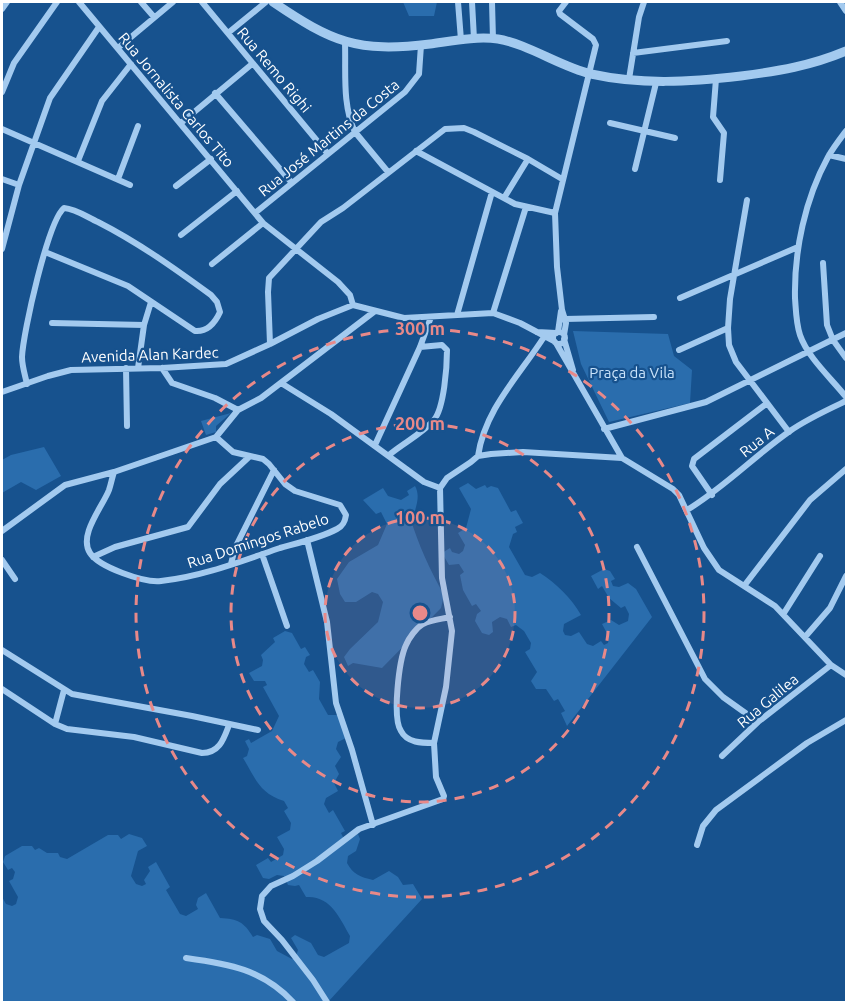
<svg xmlns="http://www.w3.org/2000/svg" width="848" height="1004" viewBox="0 0 848 1004" font-family="Ubuntu,sans-serif">
	<rect width="100%" height="100%" fill="#17528e"/>
	<path fill="#2a6dad" d="M403,2H437L434,16H409Z
		M573,331L668,334L674,356L692,370L690,403L609,422L581,364Z
		M231,413L216,426V432L206,435L201,421Z
		M44,447L61,476L36,490L21,482L2,493V460L11,455Z
		M468,483L476,489L485,485L487,488L491,486L498,488L511,512L516,510L523,523L515,527L517,532L513,534L509,547L525,575L532,577L540,573C556,583 572,599 581,615L564,624L563,631L565,635L571,636L579,632L587,644L593,646L601,641L604,645L608,643L609,637L602,624L611,620L619,625L628,621L629,614L625,606L621,608L609,598L602,586L598,589L591,576L604,569L610,571L615,579L611,581L613,586L619,587L628,583L636,589L652,617L567,726L561,713L565,711L558,699L554,701L546,689H536L531,681L537,672L525,652L530,649L531,643L524,631L516,625L511,627L507,619L500,617L492,622L493,632L489,635L482,633L475,621L477,614L481,611L476,604L472,606L463,590L460,575L464,572L459,564L449,565L442,553L450,548L452,552L459,554L463,551L465,545L458,533L466,528L471,509L459,488Z
		M415,486C420,495 417,504 414,514L410,517C418,544 430,570 444,595L441,608L382,668L353,663L348,666L344,657L350,649L378,622L383,602L378,594L372,592L356,602H345L340,594L337,579L349,562L378,545L387,524L381,512L376,514L363,500L383,488L388,496L401,500L409,495L407,491Z
		M285,631L292,633L301,649L305,647L310,655L306,657L304,664L309,672L313,670L320,682L319,699L328,715H338L346,738L338,742L336,749L341,757L335,766L339,774L334,783L338,791L326,798L324,804L329,813L333,810L345,831L341,833L343,837L349,839L358,834L360,839L356,851L348,856L347,863C353,874 360,877 373,880L389,871L398,877L403,885L413,884L422,899L328,1002H2V897L6,904L12,906L16,904L18,897L9,881L13,879L15,872L12,868L8,870L3,862L5,856L22,846H32L35,850L39,848L47,853H58L60,857L67,859L108,835H118L121,839L129,834L142,838L147,846L138,851L131,876L136,884L142,886L146,884L144,880L150,871L148,867L156,862L170,887L166,890L180,914L186,916L198,909L196,905L198,898L206,893L220,918C238,919 244,922 253,937L257,935L270,939L277,951L292,959L296,956L298,950L291,938L295,935L311,943L318,955L324,957L349,943L350,936C340,918 330,895 306,897L299,885L295,886L288,885L284,876L277,875L269,879L263,878L256,865L268,858L271,862L283,855L284,849L277,837L290,830L291,823L284,811L288,808L284,801C259,793 256,779 243,758L247,756L249,749L245,741L249,739L251,743L272,731L279,716L263,687L267,685L265,681H254L249,673L262,666L263,660L261,655L275,642L273,638Z"/>
	<g fill="none" stroke-linecap="round" stroke-linejoin="round">
		<path stroke="#a3caef" stroke-width="6" d="M79,2L263,223L338,282L350,295L353,305
			M141,2L154,17
			M202,2L328,154
			M458,2L461,40
			M472,2L474,39
			M492,2L493,39
			M840,2L846,11
			M2,9L7,2
			M228,33L266,2
			M345,43C346,72 342,105 355,132L388,172
			M118,48L173,2
			M633,53L727,41
			M629,79L639,17L644,2
			M716,79L713,117L724,133L720,180
			M2,92L14,63L57,2
			M215,93L292,183
			M181,123L252,64
			M610,123L675,138
			M2,129L130,185
			M846,131C840,139 833,148 828,157C805,199 794,251 795,298C796,311 796,323 800,335C808,358 831,378 846,397
			M416,151L515,204L555,213
			M829,155L846,159
			M78,161L102,101L131,64
			M635,169L656,83
			M2,179L19,185
			M118,179L138,126
			M176,186L211,159
			M504,198L528,159
			M747,200L730,299L728,328L729,345L736,362L789,432
			M255,213L405,92L419,74L421,45
			M181,235L237,191
			M2,249L19,185L50,98L99,27
			M823,263L827,325L833,340L846,358
			M212,264L263,223
			M680,298L798,247
			M493,313L526,207
			M457,315L492,192
			M565,319L654,317
			M52,323L144,325
			M537,332L556,333
			M558,332L561,311
			M553 338a6 6 0 1 1 12 0a6 6 0 1 1-12 0Z
			M564,335L566,323L562,310L557,267L555,213L596,45L593,39L560,14L559,11L566,2
			M564,339L573,370
			M556,343L622,458L673,489L679,495L704,548L719,570L775,606L831,665L846,675
			M270,344L268,292L269,278L321,222L343,208L445,129L464,128L474,132L528,159L562,179
			M679,350L728,328
			M126,368L127,426
			M138,368L144,325L151,302
			M162,368L172,383L215,398L238,410
			M281,383L331,414L424,482L440,488
			M27,384C25,375 22,366 22,357C23,333 48,221 64,208C76,209 87,217 98,222C139,243 174,268 211,295L217,302L220,312C215,323 207,332 195,331L128,286L45,252
			M2,392L48,376L71,370L162,368L226,364L270,344L318,319L353,305L404,318L493,313L520,323L554,341
			M604,429L706,402L846,333
			M375,445L420,347L431,317
			M389,455C403,443 422,434 434,420C444,408 447,367 447,350L442,345L420,347
			M478,456C485,409 519,376 544,337
			M114,472C112,478 111,484 109,490C103,506 78,535 90,553C99,567 144,583 161,581C201,577 242,561 280,548C298,543 320,538 337,529C343,526 345,522 346,515L340,505L295,491L285,484L269,464L263,459L233,452L216,437
			M712,495L692,466L694,459L766,404
			M687,510C725,487 754,456 790,431C807,419 827,410 846,401
			M2,531L65,485L114,472L216,437L238,410L261,398L375,311
			M307,540L327,622L336,703L352,750L373,825
			M637,547L705,679L723,697L758,722
			M262,554L287,626
			M93,557L115,547L188,527L220,484L249,457
			M2,560L15,579
			M231,564L235,548L274,470
			M744,586L810,500L846,469
			M784,613L820,556
			M805,637L830,608L846,576
			M2,650L72,694L192,716L258,730
			M2,689L55,724L67,729L134,737L202,753C220,753 224,738 229,725
			M55,724L64,690
			M434,743C422,743 407,743 401,731C392,718 399,660 406,645C409,638 416,628 423,624C431,620 442,619 450,617
			M722,756L758,722L831,665
			M697,845L703,826L716,810L807,743L846,720
			M186,958C229,964 262,969 293,1002
			M327,1002L313,980L282,940L264,921L260,909L262,896L271,886L293,876L317,861L359,829L443,799L444,796L436,777L434,743L446,687L452,631L442,578L440,488L447,478L471,462L478,456L491,454L523,452L622,458"/>
		<path stroke="#a3caef" stroke-width="9" d="M273,2C332,42 357,53 430,44C452,41 476,36 498,39C528,44 561,67 591,74C641,85 690,82 741,76C779,71 810,66 846,51"/>
	</g>
	<circle cx="420" cy="613" r="95" fill="#e88989" fill-opacity=".12"/>
	<g fill="none" stroke="#e88989" stroke-width="3" stroke-dasharray="10 8">
		<circle cx="420" cy="613" r="95"/>
		<circle cx="420" cy="613" r="189"/>
		<circle cx="420" cy="613" r="284"/>
	</g>
	<g text-anchor="middle" stroke-width="4.5" stroke-linejoin="round" paint-order="stroke">
		<g font-size="15" fill="#fff" stroke="#17528e">
			<text transform="translate(274 70) rotate(50)" y="5">Rua Remo Righi</text>
			<text transform="translate(176 100) rotate(50)" y="5">Rua Jornalista Carlos Tito</text>
			<text transform="translate(329 138) rotate(-39)" y="5">Rua José Martins da Costa</text>
			<text transform="translate(150 355) rotate(-2)" y="5">Avenida Alan Kardec</text>
			<text transform="translate(757 442) rotate(-39)" y="5">Rua A</text>
			<text transform="translate(258 541) rotate(-18)" y="5">Rua Domingos Rabelo</text>
			<text transform="translate(768 701) rotate(-40)" y="5">Rua Galilea</text>
		</g>
		<g font-size="15" fill="#c9e3fb" stroke="#17528e">
			<text x="632" y="378">Praça da Vila</text>
		</g>
	</g>
	<circle cx="420" cy="613" r="9" fill="#e88989" stroke="#17528e" stroke-width="3"/>
	<g font-size="18" text-anchor="middle" font-weight="bold" fill="#e88989" stroke="#17528e" stroke-width="4.5" stroke-linejoin="round" paint-order="stroke">
		<text x="420" y="335">300 m</text>
		<text x="420" y="430">200 m</text>
		<text x="420" y="524">100 m</text>
	</g>
	<rect width="848" height="1004" fill="none" stroke="#ffffff" stroke-width="6"/>
</svg>
